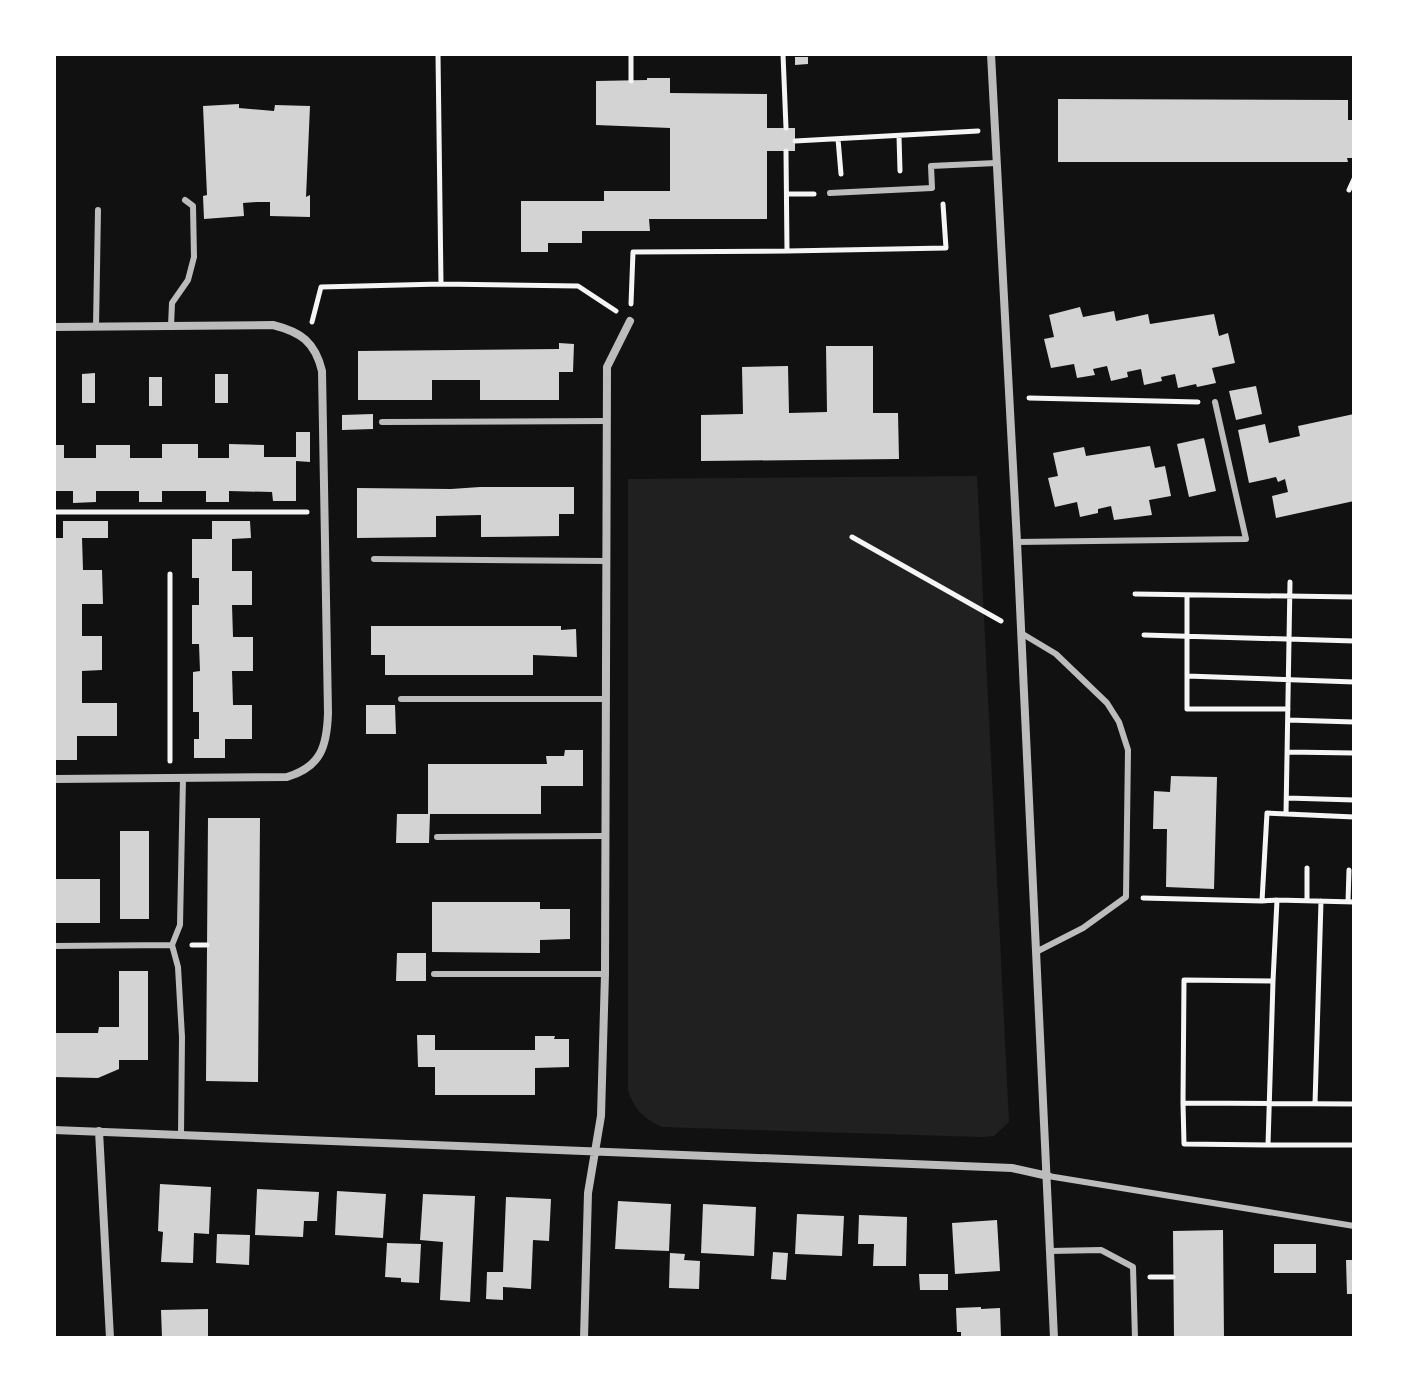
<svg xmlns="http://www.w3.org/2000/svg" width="1408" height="1392" viewBox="0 0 1408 1392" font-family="Barlow,sans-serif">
	<rect width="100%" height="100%" fill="#111"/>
	<path fill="#202020" d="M977,476L1009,1122L994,1136L982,1137L662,1127C644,1119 634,1109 628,1090V479Z"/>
	<path fill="#d3d3d3" d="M795,57H808V64L795,65Z
		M647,78H670V93L767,94V128H795V151H767V219H649L650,231H582V243H548V252H521V201H604V191H670V128L596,125V81L647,80Z
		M1058,99L1348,100V120H1354V158H1347L1348,162H1058Z
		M239,104V108L274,111L275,105L310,106L306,197L310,195V217L270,216V202H257L243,203L244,216L204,219L203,196L207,195L203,106Z
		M1080,307L1083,317L1114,311L1116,321L1148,314L1150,324L1214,314L1219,336L1228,333L1235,363L1212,368L1216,383L1197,387L1196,384L1178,388L1175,374L1161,377L1162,381L1144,385L1141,369L1127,372L1128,377L1111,381L1107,366L1093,369L1095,375L1077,378L1074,364L1051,368L1044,339L1054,337L1049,315Z
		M559,343L574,344L573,372H559V400H480V380H432V400H358V351L559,349Z
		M826,346H873V413H898L899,459L701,461V415L743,414L742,367L788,366L789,413L827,412Z
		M95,373V403H82V374Z
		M215,374H228V403H215Z
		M149,377H162V406H149Z
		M1256,386L1262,414L1236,420L1229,391Z
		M373,414V429L342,430V415Z
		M1354,414V501L1276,518L1272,496L1288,492L1285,479L1278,482L1276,477L1249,483L1238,430L1265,424L1269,443L1300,436L1298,426Z
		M296,432H310V462L296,461V501H273L272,492L229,491V502H206V491H162V502H139V491H96V502L73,503V491H54V445H64V458H96V445H130V458H162V444H198V458H229V444L264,445V457H296Z
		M1204,438L1216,491L1189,497L1177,444Z
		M1150,446L1155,468L1165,466L1171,496L1149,500L1152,515L1114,520L1111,506L1098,509V513L1080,517L1077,502L1055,507L1048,478L1058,476L1053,453L1084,447L1086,456Z
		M480,487H574V514H559V536L481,537V515L436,516V537L357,538V488L451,489Z
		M63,521H108V538H82L83,570H102L103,604H82V636H102V670L82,671V703H117V736H77V760H54V538H63Z
		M212,521H250L251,538L232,539V571H252V605H232L233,637H253V671H232L233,705H252V739H225V758H194V739H199V712H193V672L200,671L199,644H192V605H199V578H192V539H212Z
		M371,626H561V630L576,629L577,657L533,655V675H385V655H371Z
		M366,705H395L396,734H366Z
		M565,750H583V786H541V814H428V764H547L546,756H564Z
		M1171,776L1217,777L1214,889L1166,887L1167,829H1153L1154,791L1170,792Z
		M397,814H430L429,843H396Z
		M208,818H260L258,1082L206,1081Z
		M120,831H149V919H120Z
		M54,879H100V923H54Z
		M432,902H540V909H570V939L540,940V953L432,952Z
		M397,953H426V981H396Z
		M119,971H148V1060H119V1069L98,1078L54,1077V1033H98L99,1027H119Z
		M417,1035H435V1050H535V1036H555L554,1039H569V1067L535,1068V1095H435V1067H418Z
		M160,1184L211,1187L209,1234L194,1233L193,1263L161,1262L163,1232L158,1231Z
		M257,1189L319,1192L317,1221H304L303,1237L255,1235Z
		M337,1191L386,1194L383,1238L335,1235Z
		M423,1194L475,1196L470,1302L440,1300L443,1242L420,1240Z
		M506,1197L551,1199L549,1241L533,1240L531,1289L503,1287V1300L486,1299L487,1272H503Z
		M618,1201L671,1204L669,1251L615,1249Z
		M703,1204L756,1207L754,1256L701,1253Z
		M797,1214L844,1216L842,1256L795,1254Z
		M859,1215L907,1217L906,1266H873L874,1244H858Z
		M997,1220L1000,1271L955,1274L952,1223Z
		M1223,1230L1224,1338H1174L1173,1231Z
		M217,1234L250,1235L249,1265L216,1263Z
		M387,1243L421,1244L419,1283L401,1282V1278L385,1277Z
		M1274,1244H1316V1273H1274Z
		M773,1252L788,1253L786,1280L771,1279Z
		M670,1253L685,1254L684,1260L700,1261L699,1289L669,1288Z
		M1346,1260H1354V1294H1347Z
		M919,1274H948V1290H920Z
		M981,1307V1309L1000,1308L1001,1338H961V1332H957L956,1308Z
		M208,1309V1338H162L161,1310Z"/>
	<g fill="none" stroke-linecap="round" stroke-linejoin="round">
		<path stroke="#f5f5f5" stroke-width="5" d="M438,54L441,284
			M631,54V81
			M783,54L786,128
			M899,136L900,171
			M838,139L841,174
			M795,141L978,131
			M1349,190L1354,179
			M787,194H814
			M787,251L946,248L943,204
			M631,304L633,252L787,251L786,151
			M312,322L321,287L441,284L578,286L616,311
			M1029,398L1198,402
			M54,512H307
			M852,537L1001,621
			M1135,594L1354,597
			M1187,595V709H1288
			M1144,635L1354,641
			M1187,676L1354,682
			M1288,720L1354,722
			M1287,752L1354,753
			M170,761V574
			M1287,798L1354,800
			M1286,814L1290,582
			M1354,817L1267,813L1262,901L1277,900L1273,981L1184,980L1183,1103L1354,1104
			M1143,898L1262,901
			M1277,900L1354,902
			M1307,901V868
			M1348,902L1349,870
			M192,945H207
			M1273,981L1268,1145H1354
			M1183,1103L1184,1144L1268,1145
			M1315,1104L1321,901
			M1150,1277H1173"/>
		<path stroke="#bcbcbc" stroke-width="6" d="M830,193L932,188L931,166L996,163
			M171,326L172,303L188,280L194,257L193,206L185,200
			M96,327L98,210
			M382,422L606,421
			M1017,542L1246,539L1215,402
			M374,559L606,561
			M1021,633L1056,654L1107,703L1119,722L1128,750L1126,897L1083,928L1036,952
			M401,699H606
			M437,837L605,836
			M54,946L172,945
			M434,974H605
			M181,1134L182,1037L178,967L172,945L180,925L183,778
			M1048,1176L1354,1226
			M1050,1251L1101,1250L1133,1267L1135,1338"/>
		<path stroke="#bcbcbc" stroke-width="8" d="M991,54L1017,542L1054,1338
			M54,327L273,325C301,332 315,342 322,371L328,713C327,746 321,767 287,777L54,779
			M54,1130L1012,1168L1048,1176
			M99,1131L110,1338
			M584,1338L588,1193L601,1116L605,974L607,367L630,321"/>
	</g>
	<rect width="1408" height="1392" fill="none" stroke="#ffffff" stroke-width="112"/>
</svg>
